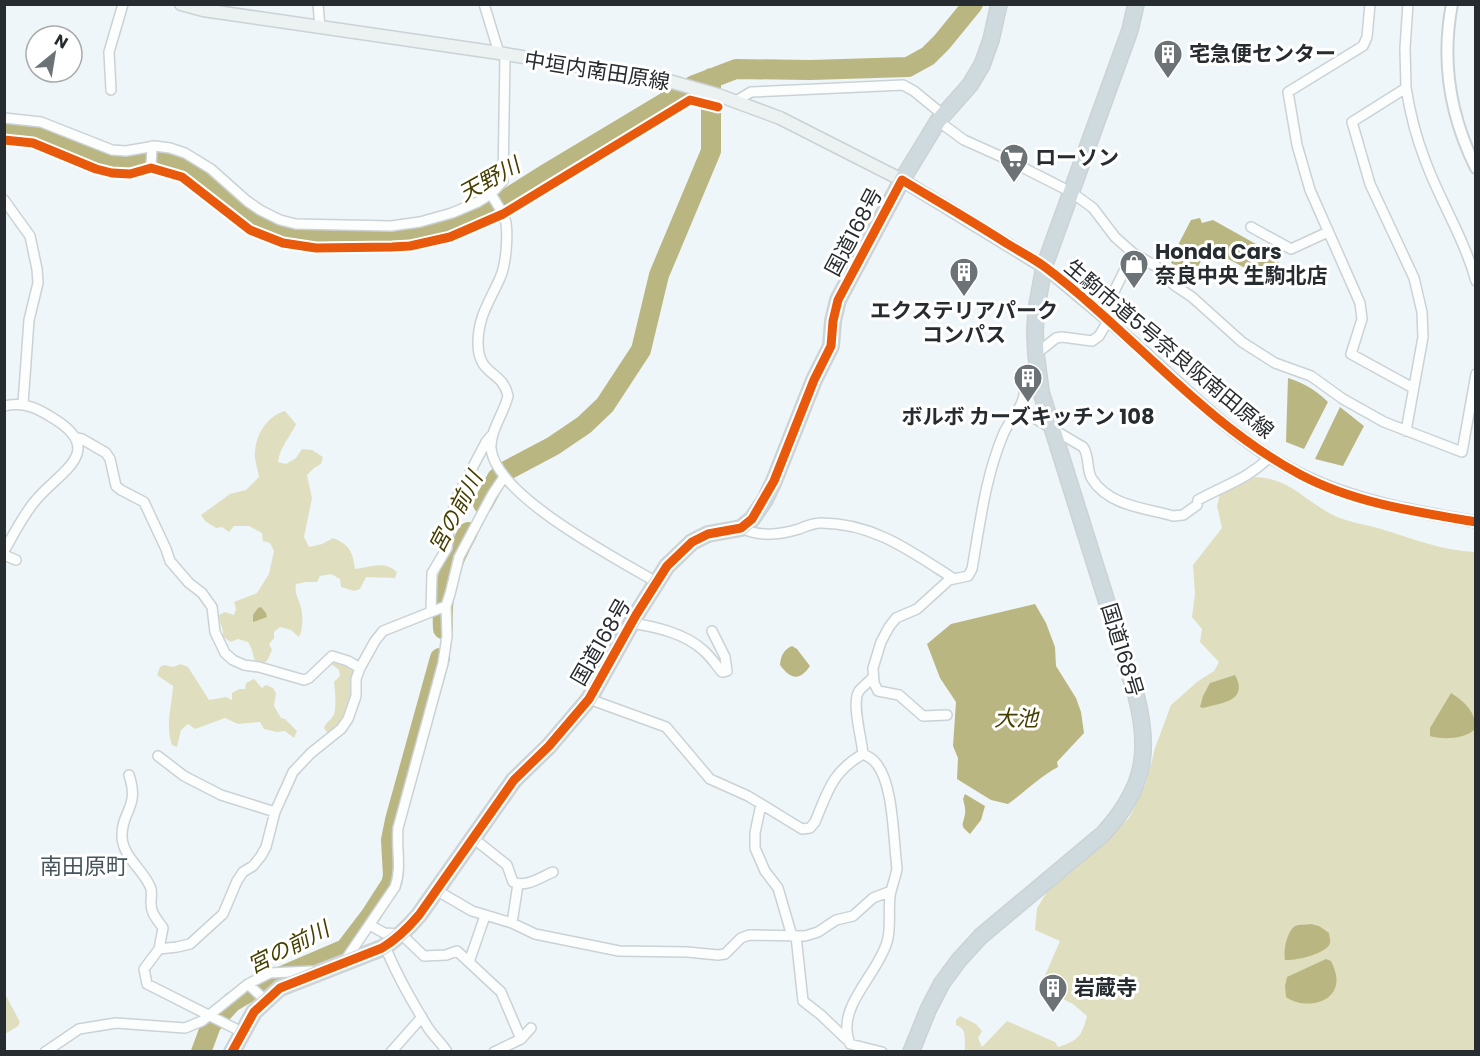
<svg xmlns="http://www.w3.org/2000/svg" width="1480" height="1056" viewBox="0 0 1480 1056" font-family="Poppins,'Noto Sans JP',sans-serif">
	<rect width="100%" height="100%" fill="#eef6f9"/>
	<path fill="#dfdfc0" d="M285,411L296,424C290,438 280,446 278,462L286,464L296,458L302,449L312,450L323,457L321,464L314,468L307,475L312,498L304,537L309,547L322,544L333,538C349,544 353,552 355,569C371,567 384,560 397,572L395,578L366,577L360,589L354,591L341,587L340,579L331,574L320,576L317,582H306L296,584C294,594 299,598 301,608C303,615 303,631 299,637L291,630L280,627L274,632V638L269,644L272,650L267,661L261,664L254,659L252,650L248,642L238,639L231,642L223,637C224,627 219,624 219,615L225,612L234,615L236,609L234,602L257,593L269,574L274,551L270,543L263,541L262,533L249,526H234L229,532L222,527L216,528L205,521L201,515L230,494L246,490L259,477C258,469 254,460 255,452C256,434 267,416 285,411Z
		M1253,477C1288,477 1303,499 1331,514C1346,522 1365,524 1381,529C1411,538 1443,551 1475,552V1051H965C964,1040 968,1029 956,1025V1020L960,1016L976,1024L982,1031L978,1038L982,1047L1007,1021L1055,1042L1058,1047C1077,1041 1082,1037 1087,1016L1073,1004L1045,990L1043,980L1060,941L1035,930L1037,908L1047,892L1074,870L1129,818L1146,784L1155,748L1171,705L1197,682L1214,671L1219,662L1200,642L1202,629L1192,617L1195,594L1193,565L1222,528L1217,506L1220,494Z
		M331,660L352,667L356,673L348,716L329,735L324,728C326,722 330,721 333,716C337,711 335,689 334,682L340,676L339,670L330,663Z
		M181,664L188,667L209,700L226,697L232,700V693L239,689H245L246,683L254,679L262,688L266,685L273,688L276,693L274,706L281,718L285,719L297,731L294,738L285,731L277,732L264,729L260,722L238,724L225,718L195,729L188,724L181,730L177,747L172,745C165,725 172,706 173,686L157,675L160,667L164,665L173,667Z
		M4,992L20,1022L18,1026L5,1034Z"/>
	<path fill="#bab681" d="M1200,218L1202,223L1213,220L1281,258L1269,281L1208,248L1193,276L1171,263L1179,249L1177,247L1191,220Z
		M1288,378C1304,383 1316,390 1328,402L1304,449L1286,442Z
		M1340,407L1364,426L1343,466L1315,459Z
		M1035,604L1046,623L1055,647L1056,666L1076,698L1081,712L1084,733L1057,762L1058,767C1039,777 1025,792 1008,804L991,800L957,779L958,758L953,746L956,702L940,678L927,644L951,624Z
		M261,607L266,613L267,617L253,622V615L258,608Z
		M792,646L797,649L810,666C800,681 791,680 780,665C781,656 783,650 792,646Z
		M1235,675C1249,701 1222,703 1203,708L1200,707L1203,696L1210,683Z
		M1451,693C1464,701 1477,713 1475,729C1466,739 1442,740 1430,736V728Z
		M965,794L985,806L981,820L970,834C959,825 963,826 965,814C966,809 964,804 963,799Z
		M1311,924L1319,926L1329,933C1329,937 1331,940 1330,943C1327,954 1294,961 1285,960C1283,951 1287,931 1295,926C1299,924 1306,925 1311,924Z
		M1326,959L1331,961C1334,967 1338,977 1336,985C1331,1006 1301,1008 1286,997L1285,986L1287,977Z"/>
	<g fill="none" stroke-linecap="round" stroke-linejoin="round">
		<path stroke="#bab681" stroke-width="20" d="M4,128L24,129L49,136L102,159L122,162L160,158L178,161L194,171L238,210L262,225L287,235L324,238H361L421,234L442,230L469,220L492,208L549,172L694,85L736,69L810,70L908,67L928,56L942,42L973,4
			M483,504L497,478L504,472L553,446L584,425L605,405L641,350L659,275L711,151V78
			M443,629C441,590 449,566 468,532
			M201,1052L211,1025L232,1002L261,985L345,949L371,915L391,884L393,876L391,840L395,820L440,658"/>
		<g stroke="#cbd2d5" stroke-width="12">
			<path id="minor" d="M318,4L320,28
				M484,4L499,53
				M1370,4L1367,37L1363,46L1288,92L1297,145L1310,190L1360,303L1362,319L1351,354L1413,388
				M1406,88C1410,113 1416,137 1425,160C1440,201 1464,238 1476,281
				M111,90L109,52L123,4
				M736,101L751,92L903,85L914,91L942,114
				M4,118L41,122L112,150L126,151L155,146L170,148L185,153L211,169L247,201L260,210L280,220L296,224L391,226L420,222L452,213L478,202L491,194L503,181L505,55
				M938,121L964,140L1002,157L1071,192L1093,208L1115,237L1133,253L1157,267L1174,285L1192,297L1242,342L1275,363L1311,376L1343,399L1384,422L1462,452L1476,374
				M4,140L33,143L96,169L112,173L130,174L151,168L182,177L250,230L283,243L316,248L392,247L410,246L450,237L503,214L690,100L718,107
				M151,168L152,146
				M491,194C496,203 504,213 506,223C508,237 506,265 500,278C490,301 478,316 478,343C478,377 503,370 508,396C504,413 490,431 491,448C495,496 616,558 656,582
				M4,200L30,236L37,269L38,283L29,320L23,404
				M1251,227L1291,249L1328,232
				M1102,316L1133,253
				M1036,354L1056,338L1062,337L1092,341L1099,336L1108,321
				M4,406C25,401 39,409 56,420C106,452 58,473 36,500C23,515 14,534 4,551
				M1019,409L1083,447C1090,456 1086,470 1092,479C1109,506 1145,508 1173,516L1183,515L1197,505L1198,500C1227,484 1246,480 1270,457
				M1406,431L1423,337L1422,312L1414,278L1370,184L1352,122L1406,88L1405,48L1408,4
				M77,438L82,439L106,453L110,459L116,486L121,490L144,502L166,549L170,561L189,583L202,593L212,607L215,632L225,653L233,660L244,665L259,667L304,680L309,678L332,656L348,661L360,668
				M741,528C760,537 779,535 799,529C806,526 814,523 821,523C874,523 912,552 954,579
				M4,555L16,560
				M431,611L432,573L447,548L450,520L457,497L486,442L491,436
				M632,623C656,627 684,633 703,650C710,656 716,665 722,672L727,671L725,657L712,631
				M873,677C869,682 863,686 859,691C851,703 862,739 863,754C867,756 872,758 875,762C894,783 893,839 897,868C896,876 893,883 891,891C887,907 892,926 887,942C877,976 835,1007 850,1044L882,1052
				M589,699L666,727L710,779L748,796L802,829L810,828L815,822C828,791 832,772 863,754
				M947,715L923,716L899,695L878,691L874,683L873,668L881,642L889,627L896,618L917,609L949,580L968,576L972,569C980,524 985,478 1003,435C1008,422 1019,412 1023,399C1029,380 1019,378 1037,362
				M158,756L184,776L221,795L275,812
				M129,775C140,808 121,811 122,837C123,858 146,872 151,889C152,893 151,899 151,903C151,914 157,919 163,928L159,949
				M761,804L755,833V848L765,871L778,888L792,936
				M473,838L507,865L513,882C526,888 541,877 553,872
				M436,890L472,911L512,923L535,934L619,951L687,952L718,955L725,954L741,938L749,935L805,936L818,932L836,920L853,916L873,898L891,891
				M512,923L518,884
				M370,925L384,933L401,934L424,956L446,955L457,951L501,992L521,1039
				M796,936L803,1001L821,1015L846,1039
				M385,946C396,974 411,1000 427,1026C432,1035 441,1042 447,1052
				M344,962L395,887C402,868 396,848 398,828L443,663L447,636L446,606
				M469,962L485,916
				M248,984L265,1000
				M242,1032L147,984L144,969L159,949L177,947L190,944L223,914L237,881L243,872L253,866L261,856L266,847L275,812L293,772L311,753L341,729L348,719L356,696V679L360,668L375,641L383,631L446,606L450,594L459,557L492,495L504,477
				M45,1052L79,1029L116,1023L185,1028L202,1021L248,984L270,973L312,971
				M391,1052L422,1017
				M494,1052L521,1039L531,1028"/>
		</g>
		<g stroke="#cbd2d5" stroke-width="14">
			<path id="tertiary" d="M1452,4C1441,61 1450,116 1476,168
				M1044,267C1077,295 1110,321 1142,350C1193,396 1241,446 1304,476C1357,502 1417,512 1476,522"/>
		</g>
		<g stroke="#cbd2d5" stroke-width="15">
			<path id="secondary" d="M181,4L203,10L499,53L669,81L718,95L780,118L902,180L1044,267"/>
		</g>
		<g stroke="#cdd2d3" stroke-width="18">
			<path id="trunk" d="M232,1052L254,1012L280,988L382,948C397,939 408,928 419,915L514,780L549,746L589,699L636,615L667,566L692,542L708,534L741,528L752,519L765,500L774,481L814,380L831,346L833,321L838,300L902,180L938,121L970,85L982,65L991,40L999,4
				M911,1052L928,1010L942,983L959,960L981,936L1103,834C1144,789 1151,753 1136,695L1041,392L1036,354L1035,333L1036,311L1044,267L1130,30L1136,4"/>
		</g>
		<use href="#minor" stroke="#fcfefe" stroke-width="9"/>
		<use href="#tertiary" stroke="#fcfefe" stroke-width="10"/>
		<use href="#secondary" stroke="#ecf1f2" stroke-width="12"/>
		<use href="#trunk" stroke="#cfdade" stroke-width="15"/>
		<g stroke="#fff" stroke-width="13">
			<path id="cycleway" d="M4,140L33,143L96,169L112,173L130,174L151,168L182,177L250,230L283,243L316,248L392,247L410,246L450,237L503,214L690,100L718,107
				M232,1052L254,1012L280,988L382,948C397,939 408,928 419,915L514,780L549,746L589,699L636,615L667,566L692,542L708,534L741,528L752,519L774,481L814,380L831,346L833,321L838,300L902,180C937,201 972,221 1006,243C1019,251 1033,258 1045,267C1133,333 1203,423 1301,475C1354,503 1417,512 1476,522"/>
		</g>
		<use href="#cycleway" stroke="#e8590c" stroke-width="9"/>
	</g>
	<defs>
		<g id="building-pin" transform="scale(1.5)"><path d="M0 17L-7.5 6A9.5 9.5 0 1 1 7.5 6Z" fill="#6c7376" stroke="#fff"/><path d="M-4-6H4V6H1V3H-1V6H-4ZM-2.5-4.3h1.7v1.8h-1.7ZM.8-4.3h1.7v1.8H.8ZM-2.5-1h1.7V.8h-1.7ZM.8-1h1.7V.8H.8Z" fill="#fff"/></g>
		<g id="supermarket-pin" transform="scale(1.5)"><path d="M0 17L-7.5 6A9.5 9.5 0 1 1 7.5 6Z" fill="#6c7376" stroke="#fff"/><path d="M-6-5.5h2.5l.6 2H6L4.5 2H-2.5L-4.4-4H-6ZM-1.5 3.2a1.3 1.3 0 1 0 .1 0ZM3 3.2a1.3 1.3 0 1 0 .1 0Z" fill="#fff"/></g>
		<g id="shop-pin" transform="scale(1.5)"><path d="M0 17L-7.5 6A9.5 9.5 0 1 1 7.5 6Z" fill="#6c7376" stroke="#fff"/><path d="M-5-2.5h2.3a2.7 3.5 0 0 1 5.4 0H5L5.5 6h-11ZM-1.5-2.5h3a1.5 2.3 0 0 0-3 0Z" fill="#fff"/></g>
	</defs>
	<g fill-rule="evenodd">
		<use href="#building-pin" x="1168" y="54"/>
		<use href="#supermarket-pin" x="1014" y="158"/>
		<use href="#shop-pin" x="1134" y="264"/>
		<use href="#building-pin" x="964" y="272"/>
		<use href="#building-pin" x="1028" y="378"/>
		<use href="#building-pin" x="1053" y="988"/>
	</g>
	<g text-anchor="middle" stroke-width="6" stroke-linejoin="round" paint-order="stroke">
		<g font-size="21" font-weight="bold" fill="#262c2f" stroke="#fff" text-anchor="start">
			<text x="1189" y="61">宅急便センター</text>
			<text x="1035" y="165">ローソン</text>
			<text x="1155" y="259">Honda Cars<tspan x="1155" dy="24">奈良中央 生駒北店</tspan></text>
			<text x="964" y="318" text-anchor="middle">エクステリアパーク<tspan x="964" dy="24">コンパス</tspan></text>
			<text x="1028" y="424" text-anchor="middle">ボルボ カーズキッチン 108</text>
			<text x="1074" y="995">岩蔵寺</text>
		</g>
		<g font-size="21" fill="#262c2f" stroke="#fff">
			<text transform="translate(597 71) rotate(9)" y="7">中垣内南田原線</text>
			<text transform="translate(854 232) rotate(-62)" y="7">国道168号</text>
			<text transform="translate(1169 349) rotate(40)" y="7">生駒市道5号奈良阪南田原線</text>
			<text transform="translate(601 642) rotate(-60)" y="7">国道168号</text>
			<text transform="translate(1122 650) rotate(73)" y="7">国道168号</text>
		</g>
		<g font-size="22" font-style="italic" fill="#453f00" stroke="#fff">
			<text transform="translate(489 179) rotate(-29)" y="8">天野川</text>
			<text transform="translate(455 512) rotate(-62)" y="8">宮の前川</text>
			<text x="1016" y="726">大池</text>
			<text transform="translate(288 947) rotate(-27)" y="8">宮の前川</text>
		</g>
		<g font-size="22" fill="#46555c" stroke="#fff">
			<text x="84" y="874">南田原町</text>
		</g>
	</g>
	<rect width="1480" height="1056" fill="none" stroke="#262c2f" stroke-width="12"/>
	<g transform="translate(54 54) rotate(30)"><circle r="28" fill="#ffffff" stroke="#a8abac" stroke-width="1.5"/>
	<path d="M0-4.5L10 22L0 15L-10 22Z" fill="#6c7376"/>
	<text y="-9" font-size="16" font-weight="bold" text-anchor="middle" fill="#262c2f">N</text>
	</g>
</svg>
